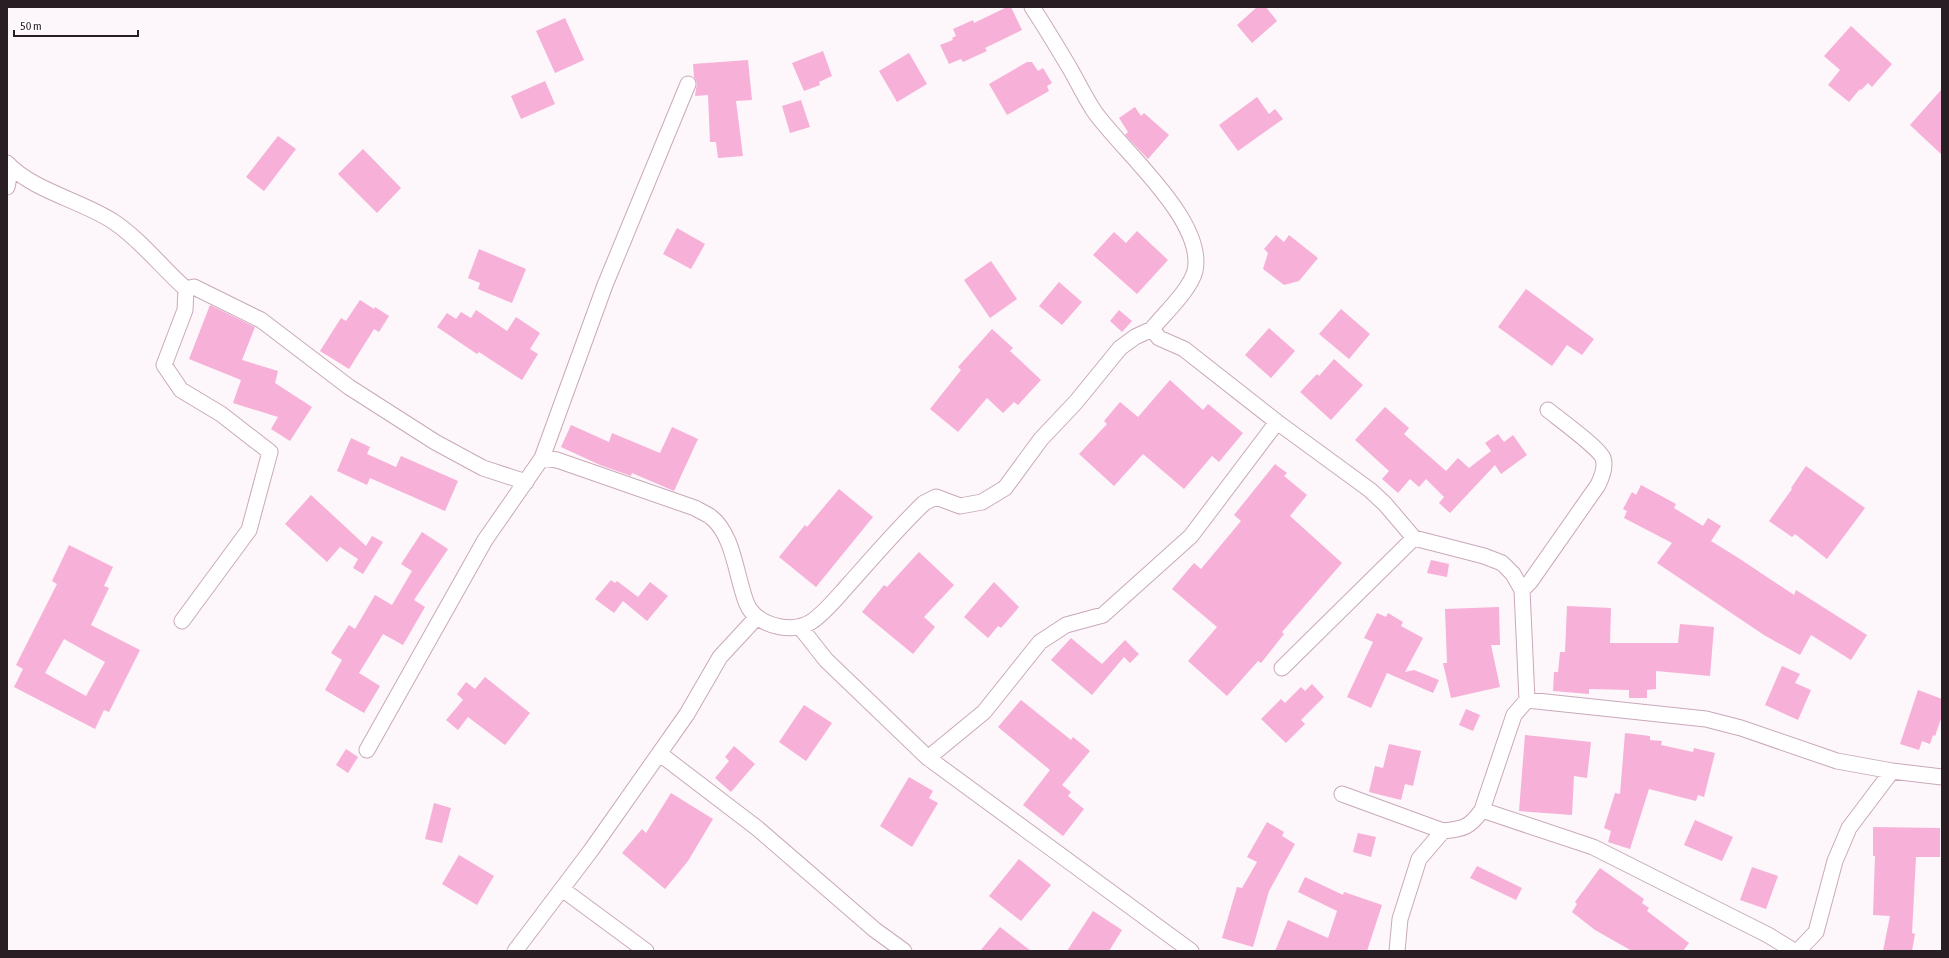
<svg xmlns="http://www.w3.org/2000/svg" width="1949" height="958" viewBox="0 0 1949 958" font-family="'Asap Condensed',sans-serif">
	<rect width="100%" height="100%" fill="#fdf6fa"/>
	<path fill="#f7b0d7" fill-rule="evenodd" d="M1007,7H1011L1022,30L985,48L987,51L963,62L961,59L949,64L940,45L953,40L952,38L956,36L953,29L973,20L974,23Z
		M1257,7H1266L1277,21L1252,43L1237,25Z
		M565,18L584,60L555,73L536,31Z
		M1851,26L1892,64L1872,87L1868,83L1861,90L1860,89L1849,102L1828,85L1840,70L1824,56Z
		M823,51L832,76L819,82L820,85L804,91L792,63Z
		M909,53L927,84L897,102L879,71Z
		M748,60L752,100L736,101L743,156L718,158L716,142H710L708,95L695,96L697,83L694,77L693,64Z
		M1027,62H1032L1038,71L1043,68L1052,83L1047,86L1049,91L1007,115L989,84Z
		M545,81L555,104L521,119L511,96Z
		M1942,89V155L1910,125Z
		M1257,97L1269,114L1275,109L1283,119L1238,151L1219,125Z
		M801,100L810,127L790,133L782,106Z
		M1135,107L1141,116L1144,113L1169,135L1148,159L1125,135L1128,132L1119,118Z
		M278,136L296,149L264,191L246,177Z
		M363,149L401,188L377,213L338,174Z
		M677,228L705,244L691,269L663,254Z
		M1137,231L1168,260L1137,294L1093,255L1114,232L1126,243Z
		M1276,235L1284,242L1289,235L1318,258L1299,281L1284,285L1263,269L1268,253L1264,249Z
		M479,249L526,269L512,303L478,289L480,283L468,278Z
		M991,261L1017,299L990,318L964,280Z
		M1059,282L1082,302L1062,325L1039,306Z
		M1526,289L1594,339L1582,355L1567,345L1552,366L1498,327Z
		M360,300L374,309L375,307L389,316L379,332L374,329L349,369L320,351L341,318L346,321Z
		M210,305L255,327L242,360L278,371L275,383L312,407L290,441L271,429L278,417L233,403L241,380L189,359Z
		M1341,309L1370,334L1349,359L1319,334Z
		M476,310L507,331L516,317L540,333L530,349L538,354L522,380L479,352L477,354L437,327L447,313L456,319L461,312L471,318Z
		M1119,310L1132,321L1122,332L1110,321Z
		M1269,328L1295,351L1271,378L1245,355Z
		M992,329L1013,348L1010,351L1041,380L1018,405L1014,402L1003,413L987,398L958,432L930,409L961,370L958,367Z
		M1334,359L1363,385L1331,420L1300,392L1317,374L1319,376Z
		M1170,380L1203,410L1208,404L1243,433L1219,462L1212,456L1184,489L1143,454L1114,486L1079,454L1107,424L1104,421L1120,402L1138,417Z
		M1385,407L1409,428L1404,434L1446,471L1458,458L1469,468L1491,451L1485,443L1498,434L1504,442L1513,435L1527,455L1501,474L1495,465L1450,513L1439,503L1444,497L1426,479L1419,487L1410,479L1398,493L1382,479L1389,471L1355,440Z
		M571,425L609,442L612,433L660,453L672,427L698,439L674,491L632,473L631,476L600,465L561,447Z
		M351,438L370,447L367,454L396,467L401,456L458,481L445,511L370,478L367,485L337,471Z
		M1275,464L1287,473L1284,476L1307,495L1290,516L1342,563L1282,632L1284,634L1261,663L1258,661L1227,696L1188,661L1217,627L1172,589L1194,563L1201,569L1241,521L1234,515Z
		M1806,466L1865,508L1827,559L1795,534L1792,537L1769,521L1792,489L1791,488Z
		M1641,485L1676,504L1674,508L1703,526L1708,518L1721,526L1711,541L1740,559L1794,595L1796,590L1867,635L1851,660L1811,635L1800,655L1764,635L1657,563L1672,543L1624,518L1627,511L1623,509L1632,492L1636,495Z
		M839,489L873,517L816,587L779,557L805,525L807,527Z
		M311,495L366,546L372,536L383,542L363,574L353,568L358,559L340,547L327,562L285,524Z
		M422,532L448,549L414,600L425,607L403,645L383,634L359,673L380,686L364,713L325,690L342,660L331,653L349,625L355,629L375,595L392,605L412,571L401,564Z
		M69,545L113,567L104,586L109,588L91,625L140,650L109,712L104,710L95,729L14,687L23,669L16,665L57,584L52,581ZM64,639L105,662L86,696L45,673Z
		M919,552L954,585L924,617L935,627L913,654L862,612L884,585L887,587Z
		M1431,560L1449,564L1447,577L1427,573Z
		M611,580L615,583L617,581L638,597L650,582L668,596L647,621L623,601L614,613L595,599Z
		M994,582L1019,607L1001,628L998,626L988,638L964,617Z
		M1567,606L1611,608L1610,643H1678L1680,624L1714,627L1710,676L1656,671V689L1647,690V698H1629V690L1589,689V694L1553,691L1554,672H1558L1560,652H1565Z
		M1499,607L1500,645H1491L1500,687L1451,698L1443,663H1447L1445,609Z
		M1377,613L1386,617L1388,613L1403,622L1401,626L1423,638L1405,672L1414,670L1439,680L1433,693L1387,673L1371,708L1347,697L1373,642L1364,638Z
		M1071,638L1102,664L1125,640L1139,654L1130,663L1124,657L1092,695L1051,660Z
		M1782,666L1800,674L1795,683L1811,690L1798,720L1765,705Z
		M485,677L530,713L505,745L468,717L458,730L446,720L463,700L457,694L466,682L475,689Z
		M1312,684L1324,697L1301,720L1305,724L1286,743L1261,719L1281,699L1285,703L1301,687L1305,691Z
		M1918,690L1942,699V716L1935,736L1933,735L1930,744L1922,741L1919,750L1900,744Z
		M1021,700L1071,740L1073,737L1090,751L1062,785L1071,792L1068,796L1084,809L1063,836L1023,805L1050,770L998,727Z
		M804,705L832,723L806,761L779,742Z
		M1466,709L1480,715L1473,731L1459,725Z
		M1625,733L1650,736V740L1662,741L1661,745L1693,752L1694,748L1715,753L1704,797L1698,795L1696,801L1649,789L1630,849L1608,842L1611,831L1604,828L1615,793L1620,794Z
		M1525,735L1591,742L1587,778L1574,776L1572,815L1519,811Z
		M1389,744L1421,751L1413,786L1405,784L1401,800L1369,792L1375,766L1383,768Z
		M734,746L755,764L731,792L715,778L729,761L725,757Z
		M346,749L358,757L348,773L336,765Z
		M909,777L933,791L929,798L938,803L912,847L880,826Z
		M671,793L713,819L688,861L665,889L622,853L642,829L646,833Z
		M434,803L451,808L442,843L425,839Z
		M1695,820L1733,837L1722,861L1684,845Z
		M1267,822L1284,832L1282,836L1295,844L1269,891L1253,947L1222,938L1237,887L1242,888L1257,862L1247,857Z
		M1873,827L1940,828V857H1916L1912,933L1915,934L1912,951H1883L1890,916L1873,915L1875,856H1873Z
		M1358,833L1376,837L1371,857L1353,852Z
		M459,855L494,876L477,905L442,884Z
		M1019,859L1051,885L1021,921L989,896Z
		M1477,866L1522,888L1516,900L1470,878Z
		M1752,867L1778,876L1766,909L1740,900Z
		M1600,868L1644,899L1642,903L1649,908L1647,911L1689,943L1683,951H1632L1595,930L1572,912L1577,904L1575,902Z
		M1305,877L1343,895L1344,892L1382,905L1367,951H1275L1288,920L1328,938L1337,911L1298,892Z
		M1093,911L1122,930L1109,951H1067Z
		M1000,927L1031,951H980Z"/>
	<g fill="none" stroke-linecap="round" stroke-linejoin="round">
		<g stroke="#c9a9ba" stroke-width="17">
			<path id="street" d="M1032,7C1046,28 1059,50 1072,72C1079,85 1086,99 1094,111C1121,150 1206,220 1195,271C1190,290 1164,314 1152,329
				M7,163C33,191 83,201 114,222C141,240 162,268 186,289L185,310L164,365L181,390L221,414L270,452L249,530L182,621
				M7,187L11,167
				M186,289L194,287L261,320L349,387L435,442L483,468L526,482
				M542,458L605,285L688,84
				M1522,590L1530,582L1598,485C1602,477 1606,467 1603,458C1598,447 1559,419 1548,410
				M800,627L826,660L928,758L984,712L1040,642L1066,625L1103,615L1191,536L1277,422
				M1282,668L1414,538
				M367,750L485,540L542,458L557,460L695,508C700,511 707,514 711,517C731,533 735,566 742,589C744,596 746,605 751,611C764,627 793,633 811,622C826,612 838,596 850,583C874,556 898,528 924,503L936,497L960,506L982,502L1005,488L1041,439L1076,402L1120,348L1135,337L1152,329L1159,338L1184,349L1277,422L1370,490L1385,504L1414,538L1484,556L1502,563L1513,574L1522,590L1527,700L1706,719L1741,728L1837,761L1892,771L1942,777
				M660,754L757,828L875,930L904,951
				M928,758L1191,951
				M1342,794L1443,831C1464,829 1470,827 1482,810L1514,715L1527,700
				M1482,810L1593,847L1768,935L1794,951
				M562,889L646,951
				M515,951L592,849L687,714L720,657L757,617
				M1397,951L1400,919L1419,859L1443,831
				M1798,951L1816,932L1835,861L1849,828L1892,771"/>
		</g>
		<use href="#street" stroke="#fff" stroke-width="15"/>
	</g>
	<rect width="1949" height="958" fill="none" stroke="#2a1e25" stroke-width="16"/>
	<path d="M14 30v6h124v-6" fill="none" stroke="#2a1e25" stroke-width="2"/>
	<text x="20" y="30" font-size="12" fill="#2a1e25" stroke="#ffffff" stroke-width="3" paint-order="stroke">50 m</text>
</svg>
